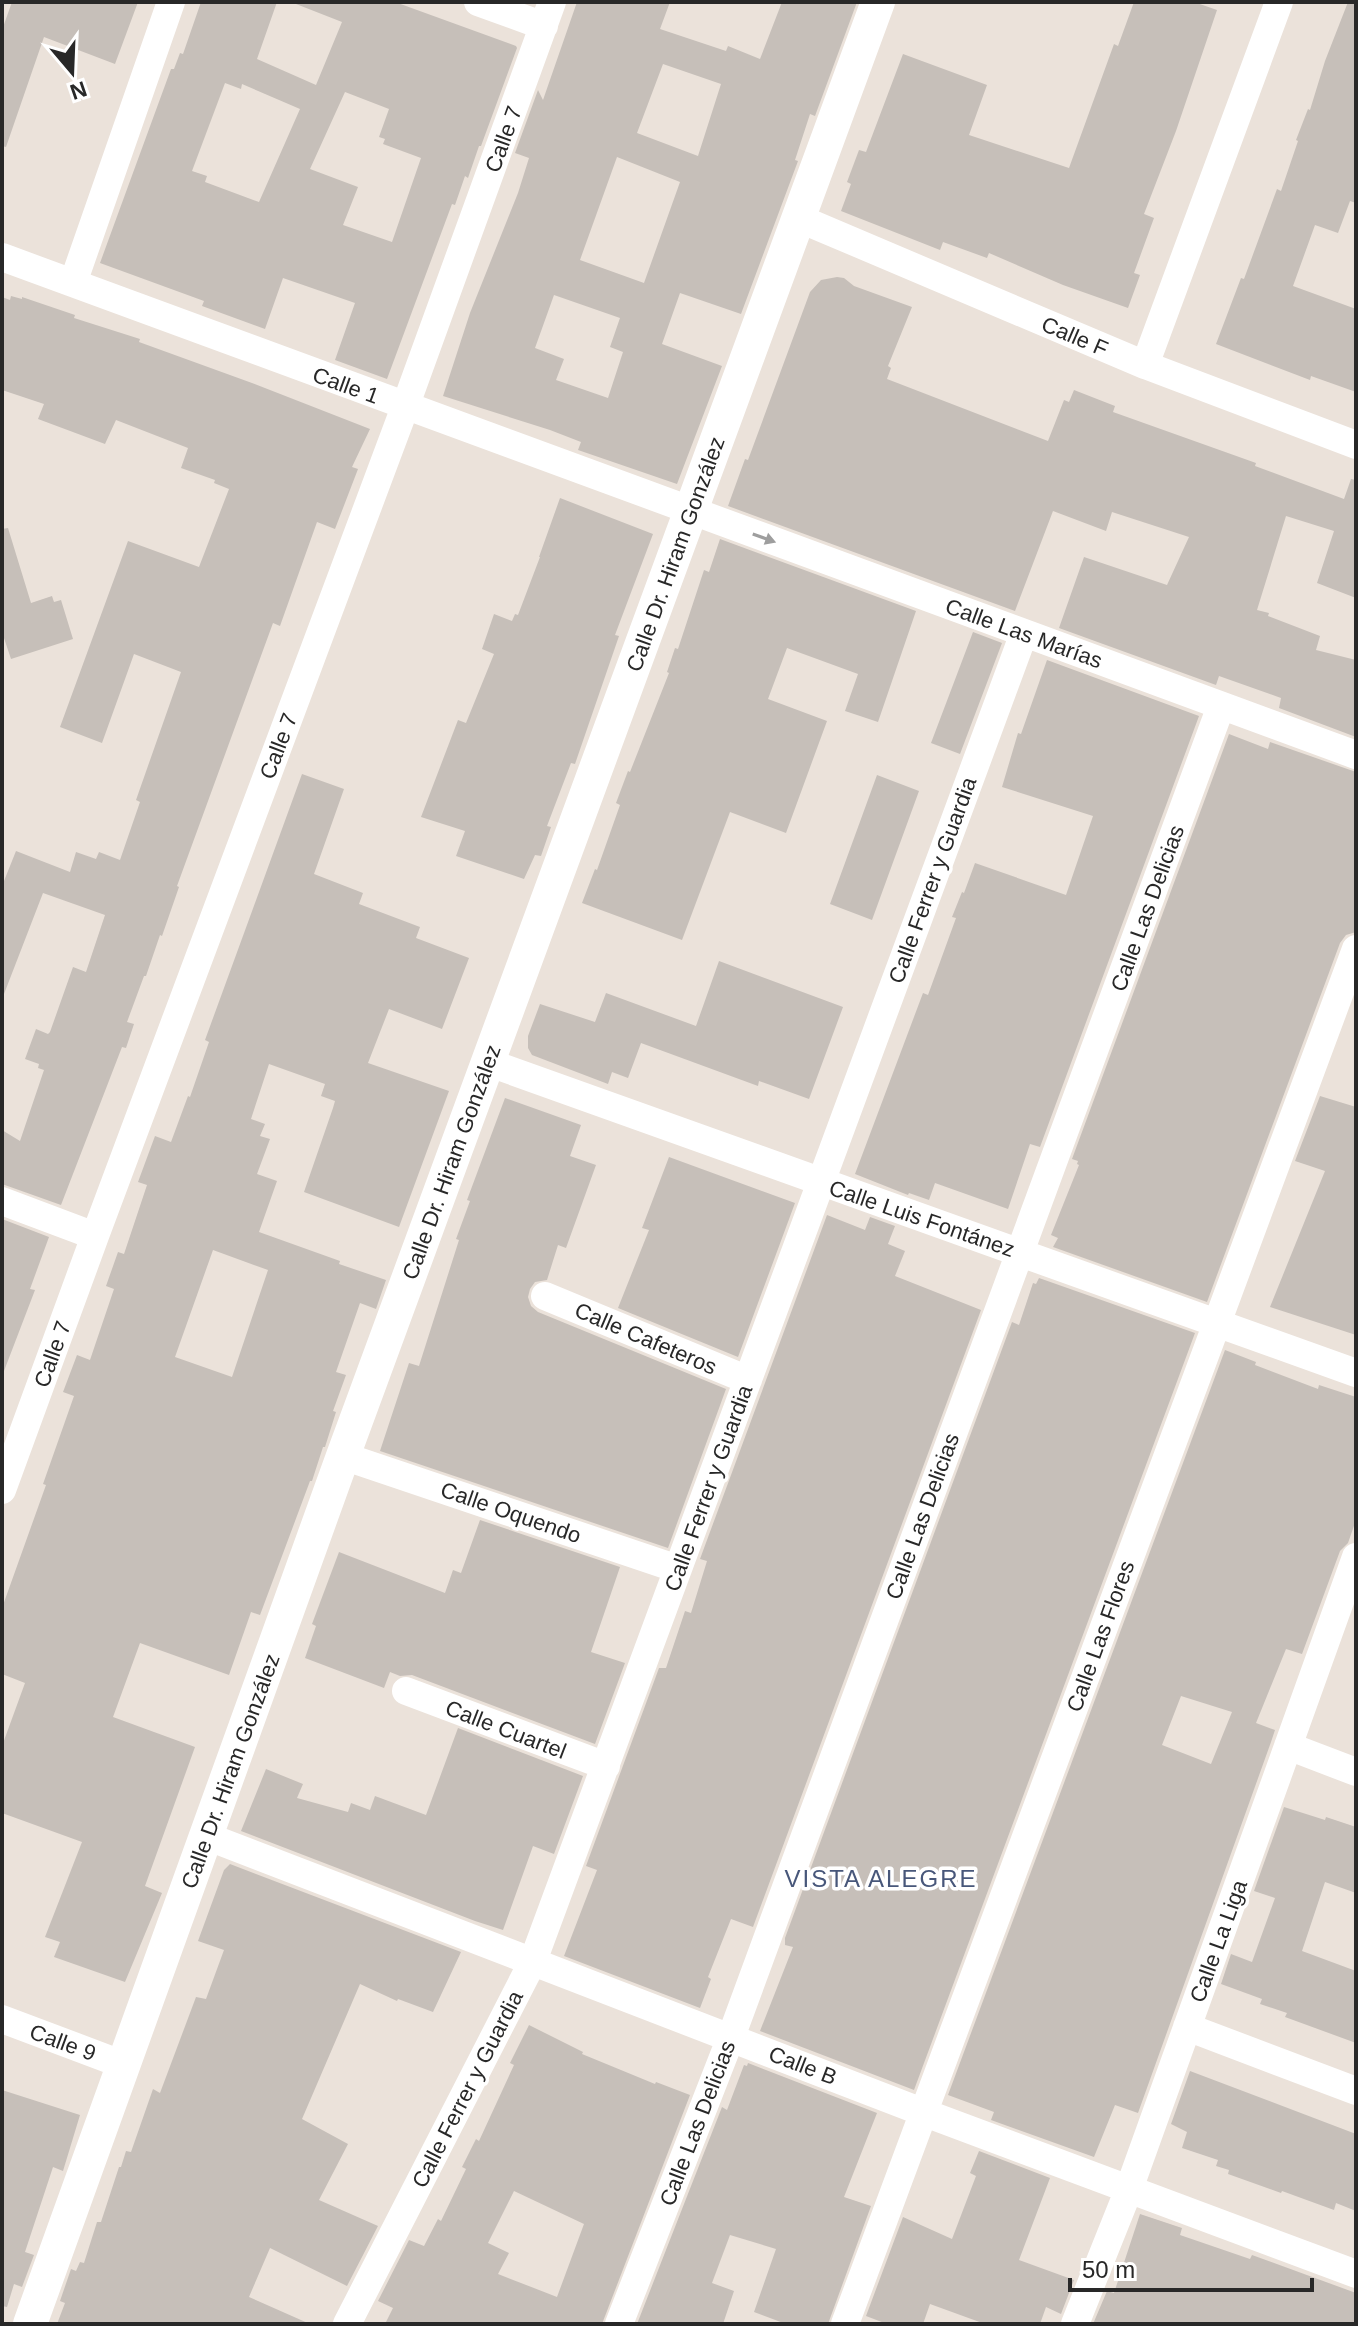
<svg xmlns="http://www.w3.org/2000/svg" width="1358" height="2326" viewBox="0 0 1358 2326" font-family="Helvetica,sans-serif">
	<rect width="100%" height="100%" fill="#ebe2da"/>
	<path fill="#c6bfb9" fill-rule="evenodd" d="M12,2H138L115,64L44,37L6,147L2,146V30Z
		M201,2H277L257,59L316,85L342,22L296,4L297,2H395L516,46L517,48L481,146H479L468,178L465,176L455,205L452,204L387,379L335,360L355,303L283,278L265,329L202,306L204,301L100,263L171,69H174L180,53L183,54ZM225,83L241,89L242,84L300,109L259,202L205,182L207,176L192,171ZM345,92L389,109L379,137L385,139L383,144L421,158L392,242L343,225L358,187L310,169Z
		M577,2H670L660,29L726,51L728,46L760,59L782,2H857L815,116L810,114L795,160L798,161L741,314L680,293L662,344L722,366L677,484L578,450L581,442L550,430L443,396L470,313L518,193L529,158L515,153L538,90L543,100ZM663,64L721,84L698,156L637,133ZM617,157L680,182L644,283L580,260ZM554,295L620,318L610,347L623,352L608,398L556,380L564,359L535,348Z
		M1134,2H1194L1217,10L1176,131L1144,214L1154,218L1134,273L1140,275L1128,308L1063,285L989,253L987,258L943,242L940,250L841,211L851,184L847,182L859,150L866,152L903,54L987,85L969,135L1069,168L1114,44L1118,46Z
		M1348,2H1356V203L1350,201L1338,233L1315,225L1293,286L1356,309V392L1311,376L1310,380L1216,344L1241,278L1244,279L1277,189L1281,191L1298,141L1296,140L1308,109L1310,110L1325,61Z
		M837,277L844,278L854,286L912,307L888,366L891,368L887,379L1048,441L1064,400L1069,402L1074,390L1115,406L1113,412L1256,463L1255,466L1344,499L1351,479L1356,480V598L1317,583L1334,531L1286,516L1257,610L1269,613L1268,616L1320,636L1316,650L1356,660V737L1279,708L1281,698L1219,676L1216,685L1059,628L1084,557L1167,585L1189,537L1112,512L1106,531L1053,511L1015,611L728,506L745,459L748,460L810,292L821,280Z
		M11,296L22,299V297L75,315L74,318L140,339L139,342L252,383L370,429L352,467L358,469L335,529L317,522L280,626L273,623L177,886L179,887L162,936L160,935L146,976H144L127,1022L134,1024L126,1048L122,1047L61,1205L2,1184V1130L20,1141L44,1070L38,1068L39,1064L25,1059L36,1029L48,1034L50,1032L73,967L86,972L105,915L43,893L4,994L2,993V886L16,851L70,872L76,852L96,859L99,852L120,860L140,802L136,800L181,672L134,654L102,743L60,727L128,541L199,567L229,489L214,483L215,480L181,468L188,448L116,420L105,444L38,419L44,404L2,390V297L10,300Z
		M560,498L653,534L615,635L619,636L575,764L571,763L547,826L551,827L541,856L535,855L524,879L456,856L465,831L421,817L458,720L466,723L494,654L482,649L494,614L512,621L515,614L518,615L540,557H539Z
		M8,528L31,603L52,596L54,602L61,600L73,639L11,659L2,632V529Z
		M720,539L916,611L878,722L845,711L858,674L787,648L768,699L827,721L786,833L730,812L682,940L582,903L595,869L597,870L620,805L616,803L628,771L630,772L669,673L667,672L675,648L678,649L704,570L709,572Z
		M973,632L1002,643L960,754L931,743Z
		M1047,660L1199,716L1040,1147L1030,1144L1008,1209L935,1183L929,1200L909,1193L908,1195L855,1174L923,993L928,995L956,918L952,917L962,892L964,893L975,863L1066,895L1093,816L1002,787L1018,733L1021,734Z
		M1229,734L1268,749L1270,742L1356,772V932L1346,935L1340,943L1207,1302L1053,1247L1058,1238L1051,1235L1079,1165L1077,1164L1078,1161L1072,1159Z
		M302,774L344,789L314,874L363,893L359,904L420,927L416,938L469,958L442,1029L389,1009L368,1063L449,1091L399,1227L304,1192L333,1108L335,1101L321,1096L325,1084L269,1064L251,1119L265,1124L260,1136L270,1139L257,1174L277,1181L259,1232L340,1261L339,1264L386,1280L376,1309L360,1303L336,1372L346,1375L333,1411L336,1412L325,1447H323L312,1481H310L260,1615L251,1612L229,1675L140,1643L113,1717L195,1747L145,1886L162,1893L125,1982L54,1957L60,1942L45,1937L82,1842L2,1813V1746L25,1683L2,1674V1608L46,1485L43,1484L74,1396L63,1392L77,1355L90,1360L114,1289L106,1286L118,1252L124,1254L147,1185L138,1182L155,1136L171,1142L188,1096L190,1097L209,1042L205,1040ZM213,1250L268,1270L232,1377L175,1357Z
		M877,775L919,791L872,920L830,904Z
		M719,961L843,1007L809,1099L759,1081L758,1086L641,1043L628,1078L612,1072L608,1084L532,1055L528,1048V1036L540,1004L595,1022L606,993L696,1026Z
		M1320,1096L1356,1107V1335L1270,1307L1325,1171L1295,1161Z
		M505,1098L581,1125L570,1156L596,1165L566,1248L558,1245L547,1280L535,1282L530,1289L528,1297L531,1306L538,1312L726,1389L668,1548L380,1451L409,1363L419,1366L459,1240L456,1239L470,1201L467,1200Z
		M669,1157L795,1203L738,1357L618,1308L649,1230L642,1228Z
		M827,1215L865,1230L870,1217L895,1226L888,1244L905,1251L895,1276L981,1310L753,1927L731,1919L708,1977L711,1979L700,2008L564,1956L597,1870L586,1866L659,1668H666L685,1611L691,1613L707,1561L700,1559Z
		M2,1219L49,1237L30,1289L35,1290L4,1371L2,1370Z
		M1039,1278L1195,1333L914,2090L760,2031L793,1947L785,1945V1938L1012,1322L1019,1325L1033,1283L1036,1284Z
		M1225,1350L1256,1362L1255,1365L1318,1389L1319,1385L1356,1397V1520L1348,1543L1340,1551L1302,1654L1286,1649L1256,1723L1275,1730L1271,1742L1138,2113L1115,2105L1094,2157L991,2120L994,2112L948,2095ZM1181,1696L1232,1712L1211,1764L1162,1745Z
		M480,1520L620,1567L591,1652L625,1663L595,1744L412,1675L400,1676L390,1672L384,1688L305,1658L316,1626L312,1624L339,1552L445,1593L453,1570L461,1573Z
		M458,1728L583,1776L554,1854L533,1846L503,1930L475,1921L241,1831L266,1769L303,1784L297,1798L348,1812L351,1803L370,1810L375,1796L426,1815Z
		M1284,1807L1325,1820L1326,1817L1356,1827V1893L1325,1882L1302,1951L1356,1971V2043L1285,2017L1287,2013L1260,2004L1262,1999L1221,1984L1231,1954L1252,1962L1275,1898L1254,1891Z
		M230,1864L461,1952L433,2012L398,1999L397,2001L360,1984L302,2119L348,2144L319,2200L378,2226L347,2286L270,2248L249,2297L310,2324H57L65,2303L60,2301L71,2269L76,2271L80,2262L84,2263L97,2222H101L119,2167H121L126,2151L131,2152L153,2089L160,2093L196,1997L206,1999L224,1950L198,1941L224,1870Z
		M529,2025L583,2052L582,2054L655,2084L656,2082L690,2095L602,2324H385L393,2308L378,2301L409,2240L424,2246L438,2219L441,2221L466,2169L462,2167L476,2139L479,2141L514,2065L510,2063ZM514,2191L584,2224L557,2297L498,2274L509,2253L488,2243Z
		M748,2063L877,2113L844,2197L871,2206L828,2324H786L754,2312L776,2249L730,2235L712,2283L734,2291L723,2324H637L722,2107L727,2110L744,2065L747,2066Z
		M1190,2071L1356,2134V2211L1336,2203L1334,2210L1282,2191L1281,2193L1228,2174L1229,2170L1216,2166L1218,2160L1182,2148L1187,2132L1171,2124Z
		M2,2090L80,2115L63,2171L53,2167L25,2252L34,2255L22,2287L14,2284L7,2307L2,2306Z
		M979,2151L1050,2178L1019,2260L1074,2280L1061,2314L1046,2307L1040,2324H985L930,2304L923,2324H887L866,2316L903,2217L952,2239L976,2176L970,2173Z
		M1140,2214L1182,2228L1180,2235L1250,2259L1252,2255L1356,2293V2324H1093L1107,2291L1114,2293Z"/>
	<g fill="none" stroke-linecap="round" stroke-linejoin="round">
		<path stroke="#fff" stroke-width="28" d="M478,2L544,26
			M798,218L1145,365L1356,445
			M2,257L1356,755
			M73,283L171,2
			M1145,365L1279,2
			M487,1062L1356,1373
			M2,1201L95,1236
			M545,1296L748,1380
			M343,1456L678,1569
			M2,1490L95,1236L405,407L552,2
			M406,1691L606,1766
			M1288,1746L1356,1772
			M206,1836L925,2113L1356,2274
			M2,2019L124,2065
			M1187,2027L1356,2091
			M347,2324L533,1961L1024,633
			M619,2324L731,2037L1221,706
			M845,2324L1356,949
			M1075,2324L1129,2189L1356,1557"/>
		<path stroke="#fff" stroke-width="34" d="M30,2324L343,1456L878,2"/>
	</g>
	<defs><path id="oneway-solid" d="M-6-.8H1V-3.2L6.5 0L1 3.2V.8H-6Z" transform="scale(2)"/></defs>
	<use fill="#9e9e9e" href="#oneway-solid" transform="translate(764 538) rotate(20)"/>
	<g text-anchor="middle" stroke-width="7" stroke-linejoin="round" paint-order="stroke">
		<g font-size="22" fill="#282828" stroke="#fff">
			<text transform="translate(503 139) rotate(-70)" y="8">Calle 7</text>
			<text transform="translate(1075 336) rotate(23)" y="8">Calle F</text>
			<text transform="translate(346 385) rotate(20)" y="8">Calle 1</text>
			<text transform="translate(675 554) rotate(-70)" y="8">Calle Dr. Hiram González</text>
			<text transform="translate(1024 633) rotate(20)" y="8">Calle Las Marías</text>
			<text transform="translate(278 746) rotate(-69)" y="8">Calle 7</text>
			<text transform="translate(932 880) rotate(-70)" y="8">Calle Ferrer y Guardia</text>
			<text transform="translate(1147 908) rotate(-70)" y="8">Calle Las Delicias</text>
			<text transform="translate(451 1162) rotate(-70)" y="8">Calle Dr. Hiram González</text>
			<text transform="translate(922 1218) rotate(19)" y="8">Calle Luis Fontánez</text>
			<text transform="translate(646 1338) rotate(23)" y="8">Calle Cafeteros</text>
			<text transform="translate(52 1354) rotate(-70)" y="8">Calle 7</text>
			<text transform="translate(708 1488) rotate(-70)" y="8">Calle Ferrer y Guardia</text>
			<text transform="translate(511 1512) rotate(19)" y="8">Calle Oquendo</text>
			<text transform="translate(922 1516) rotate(-70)" y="8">Calle Las Delicias</text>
			<text transform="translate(1100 1636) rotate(-70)" y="8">Calle Las Flores</text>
			<text transform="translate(506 1729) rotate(21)" y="8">Calle Cuartel</text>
			<text transform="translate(230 1771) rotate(-70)" y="8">Calle Dr. Hiram González</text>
			<text transform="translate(1218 1941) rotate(-70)" y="8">Calle La Liga</text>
			<text transform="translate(63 2042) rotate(20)" y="8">Calle 9</text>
			<text transform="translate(803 2065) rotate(21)" y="8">Calle B</text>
			<text transform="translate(467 2089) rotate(-63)" y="8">Calle Ferrer y Guardia</text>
			<text transform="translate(697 2123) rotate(-69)" y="8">Calle Las Delicias</text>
		</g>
		<g font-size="24" letter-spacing="2" fill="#48577a" stroke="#fff">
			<text x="881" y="1887">VISTA ALEGRE</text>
		</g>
	</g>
	<rect width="1358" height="2326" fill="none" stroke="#282828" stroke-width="8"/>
	<g transform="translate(72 72) rotate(161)" stroke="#ffffff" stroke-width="6" paint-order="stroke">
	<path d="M0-6L14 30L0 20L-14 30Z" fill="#282828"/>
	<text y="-12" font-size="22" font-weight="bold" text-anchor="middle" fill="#282828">N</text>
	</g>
	<path d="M1070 2278v12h242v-12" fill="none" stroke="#282828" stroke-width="4"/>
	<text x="1082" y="2278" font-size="24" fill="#282828" stroke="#ffffff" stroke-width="6" paint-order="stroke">50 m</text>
</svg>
